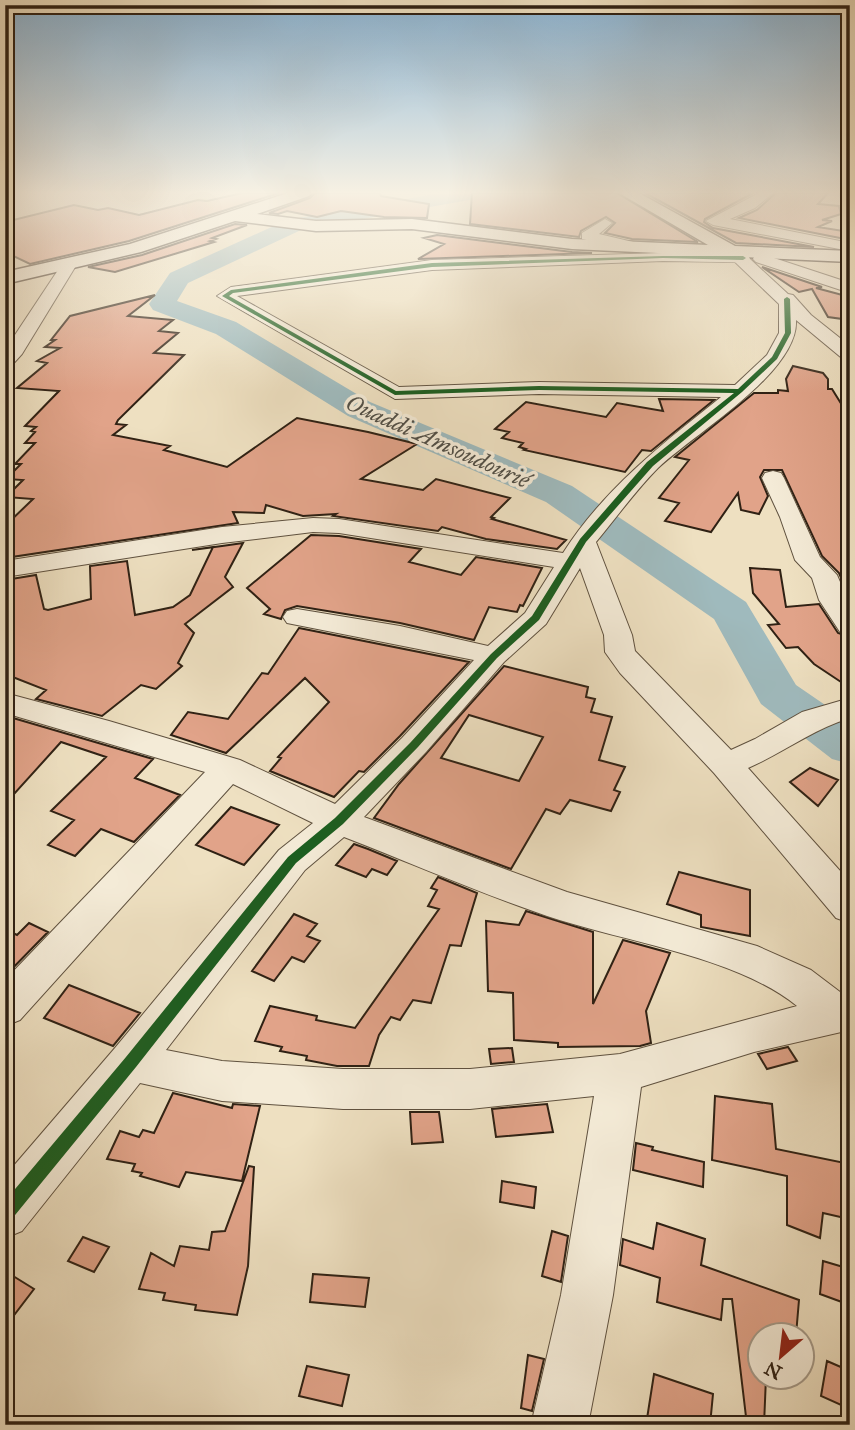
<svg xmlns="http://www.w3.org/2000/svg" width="855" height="1430" viewBox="0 0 855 1430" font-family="'IM FELL Great Primer',serif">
	<rect width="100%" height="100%" fill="#eee0c1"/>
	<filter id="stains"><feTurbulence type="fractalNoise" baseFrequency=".00286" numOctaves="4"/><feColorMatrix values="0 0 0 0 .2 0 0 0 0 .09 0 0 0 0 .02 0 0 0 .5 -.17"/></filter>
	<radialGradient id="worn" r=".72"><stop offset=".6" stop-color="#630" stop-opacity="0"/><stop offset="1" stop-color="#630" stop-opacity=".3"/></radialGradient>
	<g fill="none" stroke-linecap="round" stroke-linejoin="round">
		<path fill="#9fbabd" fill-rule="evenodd" d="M441,193H485L475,199L301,230L188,283L177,301L236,322L370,402L572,486L746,602L796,685L850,722V764L832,759L761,704L714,619L546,502L348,416L216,334L153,310L149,304L170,273L287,220Z"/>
	</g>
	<path fill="#e1a389" stroke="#2f2114" stroke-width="2" fill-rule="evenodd" d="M242,193H279L129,241L30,264L5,252V222L74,205L98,210L108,208L139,215L198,200L207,201Z
		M315,193H380L381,196L429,204L427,218L384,217L341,211L317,217L287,211L278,214L269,213L310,198Z
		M472,193H617L698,242L632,239L605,233L615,223L606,217L581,231L579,237L470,224Z
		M645,193H753L705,219L704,222L713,228L814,247L736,243Z
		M776,193H828L818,204L839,206L841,214L822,220L832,221L818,227L850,232V240L739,218L757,210Z
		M235,224L247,225L212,238L216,239L210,241L214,242L115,272L88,267L142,255Z
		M437,235L572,252L592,253L418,259L444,244L424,238Z
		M762,267L822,287L816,288L850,297V320L828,317L812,289L799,292Z
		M155,295L128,316L173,320L159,331L178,333L154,353L184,355L118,420L116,424L126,425L113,435L170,446L164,450L227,467L297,418L368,432L417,444L361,479L423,490L436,479L510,498L491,517L494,518L492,519L566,540L557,549L486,539L442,527L438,531L333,516L336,514L303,516L266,505L264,513L233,512L238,523L5,558V526L33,499L6,497L23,480L6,479L21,464H15L35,443H25L35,432L31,431L36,427L25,426L59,391L17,388L47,363L37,361L60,348L45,347L55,340H51L70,316Z
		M793,366L823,373L828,379V389H832L850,418V598L839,573L822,556L782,470H764L760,477L768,496L759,514L741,510L738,493L711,532L665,521L679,503L659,498L689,460L675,457L754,393H778V390L788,391L786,379Z
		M659,399L714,400L651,451L642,450L625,472L524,450L526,449L519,447L523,443L502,438L509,432L495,429L526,402L606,417L617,403L663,411Z
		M311,535L339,536L421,549L409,562L461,575L476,557L542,568L523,606L520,605L517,612L489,607L474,640L400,623L297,606L285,610L281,619L264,614L270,609L247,588Z
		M243,543L225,577L233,587L185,624L194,633L178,663L182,666L156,689L141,685L102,716L36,699L46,690L5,674V580L36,575L44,609L48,610L91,599L90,566L127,561L135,615L173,607L190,595L213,547L192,550L222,546Z
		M750,568L780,570L786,607L819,604L838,633L850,637V688L814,664L798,647L786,648L768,625L779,624L753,593Z
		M299,628L469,662L400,736L364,772L359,771L334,797L270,771L281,758L278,757L329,702L305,678L226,753L171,735L188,712L228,719L262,673L268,674Z
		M504,666L588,687L586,697L595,699L591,712L612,717L599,760L625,767L614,790L620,792L611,811L570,800L560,814L546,809L511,869L374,818L399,784ZM469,715L543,737L519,781L441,758Z
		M13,718L153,759L135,778L180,795L134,842L101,829L75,856L48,845L74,820L51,811L106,757L61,742L5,804V724Z
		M810,768L838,780L818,806L790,782Z
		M231,807L279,825L244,865L196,845Z
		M354,844L368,849L397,861L387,875L372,869L366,877L336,865Z
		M679,872L750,890V936L701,927V915L667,904Z
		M438,877L477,893L461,946L450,945L431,1003L413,1000L400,1020L391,1017L379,1035L369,1066H337L306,1060L307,1056L280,1051L282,1047L255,1041L270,1006L317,1016L316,1020L355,1028L439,909L428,906L437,890L431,888Z
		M526,911L593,932V1004L623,940L670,953L646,1011L651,1043L640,1046L558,1047V1043L514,1040L513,993L488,991L486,921L519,925Z
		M294,914L317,924L307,936L320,941L304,962L292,957L274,981L252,971Z
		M29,923L48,932L5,976V929L17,935Z
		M69,985L140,1013L113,1046L44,1018Z
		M788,1047L797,1061L767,1069L758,1054Z
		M512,1048L514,1062L491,1064L489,1049Z
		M173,1093L232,1108L233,1104L260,1106L242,1181L186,1172L179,1187L140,1176L142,1173L132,1171L135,1164L107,1159L120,1131L139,1137L143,1130L154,1133Z
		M715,1096L772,1104L776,1149L845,1163L849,1219L823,1213L820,1238L787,1225V1176L712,1160Z
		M547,1104L553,1132L496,1137L492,1109Z
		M410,1112H439L443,1142L412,1144Z
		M636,1143L653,1147L652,1150L704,1162L703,1187L633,1170Z
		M249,1166L254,1167L248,1266L237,1315L195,1310L196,1305L163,1300L165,1293L139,1289L151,1253L174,1266L180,1246L209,1250L212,1232L225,1231Z
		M502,1181L536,1187L534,1208L500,1202Z
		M657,1223L705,1239L701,1265L799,1300L796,1335H760V1377H766L764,1425H747L732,1299H723L721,1320L657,1302L660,1278L620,1265L623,1239L653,1249Z
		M552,1231L568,1236L561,1282L542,1276Z
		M83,1237L109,1247L94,1272L68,1261Z
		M823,1261L850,1269V1305L820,1294Z
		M5,1271L34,1289L5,1327Z
		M313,1274L369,1278L365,1307L310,1302Z
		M528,1355L544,1359L532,1411L521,1408Z
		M827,1361L850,1371V1409L821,1396Z
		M307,1366L349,1375L342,1406L299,1396Z
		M654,1374L713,1394L710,1425H646Z"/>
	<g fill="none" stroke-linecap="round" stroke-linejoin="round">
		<g stroke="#5f513f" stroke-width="2">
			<path id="street" d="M759,193H773L755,208L730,219L850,243V251L713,225L706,221Z
				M840,193H850V217L843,213Z
				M605,219L612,223L599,234L633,242L635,245L633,248L628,249L582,239V233Z
				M732,247L748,255L750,259L788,294L793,295L811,315L850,346V360L843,359L796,320C799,372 694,434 658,468C636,490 616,518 596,542L632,635L635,651L731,750L755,739L802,712L850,698V718C813,729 783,753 748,768L850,882V923L836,918L714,773L620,673L605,652L604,635L580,568L546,624L504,662L426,752L364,817L567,892L757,946L811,970L844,995L850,994V1030L754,1052L641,1087L613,1295L588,1425H531L561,1295L594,1096L470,1109H343L222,1101L140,1083L22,1231L5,1238V1176L115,1048L279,850L313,823L233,784L20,1020L5,1026V980L205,772L5,713V693L109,721L240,760L335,804L402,738L474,660L287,623L283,617L287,611L297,609L400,626L488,646L525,613L554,567L339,533L313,532L222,543L5,577V561L222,527L313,518L339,519L563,553C603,490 663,443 721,397L539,394L395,399L217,296L231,287L432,260L663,253H726L727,248ZM663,261L735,262L779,304V333L767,355L735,385L539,382L399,387L237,296L432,270ZM344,837C411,863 479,893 547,916C624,942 735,956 797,1006L620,1054L470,1069H343L222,1061L166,1050L305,870Z
				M770,249L777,253L771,257L850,283V293L756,262L753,259L756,253Z
				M69,259L77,264L22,354L12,365L5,367V350L64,261Z
				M773,471L781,473L784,478L820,557L837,575L850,605V634L840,632L819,600L812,578L795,560L780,517L762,478L765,473Z"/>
		</g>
		<g stroke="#2f2114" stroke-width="3">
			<path id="secondary" d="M288,193H312L309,196L257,214L316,221L412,219L572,239L708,245L619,193H639L735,246L850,251V262L572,249L412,229L316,231L235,221L141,252L5,284V272L130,244Z"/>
		</g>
		<use href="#street" fill="#f4ebd7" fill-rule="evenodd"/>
		<use href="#secondary" fill="#f4ebd7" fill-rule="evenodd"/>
		<g stroke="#f4ebd7" stroke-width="5">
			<path id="cycleway" d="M663,256H743L746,258L743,260L663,258L432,267L233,293L229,296L396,391L539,386L738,389L772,357L785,333L784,299L787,297L790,299L791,333L777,359L742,392L653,466L586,542L539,620L497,658L418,747L343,824L296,863L136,1067L11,1220L5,1222V1201L126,1057L288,857L335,818L410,743L491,654L532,616L580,539L647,462L734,393L539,390L395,395L222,296L231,290L432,263Z"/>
		</g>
		<use href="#cycleway" fill="#1b5e20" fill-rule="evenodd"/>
	</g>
	<linearGradient id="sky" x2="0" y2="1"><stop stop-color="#8bb6d7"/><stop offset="0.49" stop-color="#f7f1e3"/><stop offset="1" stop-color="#f7f1e3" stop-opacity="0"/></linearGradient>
	<rect width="855" height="393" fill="url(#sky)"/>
	<g text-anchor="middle" stroke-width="7" stroke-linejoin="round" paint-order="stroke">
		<g font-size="23" font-style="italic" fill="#514f47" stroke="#f4ebd7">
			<text transform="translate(438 441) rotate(24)" y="8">Ouaddi Amsoudourié</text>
		</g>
	</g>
	<rect width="855" height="1430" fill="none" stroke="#eee0c1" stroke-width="28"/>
	<rect x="7" y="7" width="841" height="1416" fill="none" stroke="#2f2114" stroke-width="3.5"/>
	<rect x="14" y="14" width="827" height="1402" fill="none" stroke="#2f2114" stroke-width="2"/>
	<g transform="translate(781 1356) rotate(208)"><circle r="33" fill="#f4ebd7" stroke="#a59a89" stroke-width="2"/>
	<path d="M0-5L12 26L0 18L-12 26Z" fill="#8f2418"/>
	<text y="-10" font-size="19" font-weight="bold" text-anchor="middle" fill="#2f2114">N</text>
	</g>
	<rect width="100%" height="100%" filter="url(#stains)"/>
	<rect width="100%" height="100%" fill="url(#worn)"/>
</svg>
